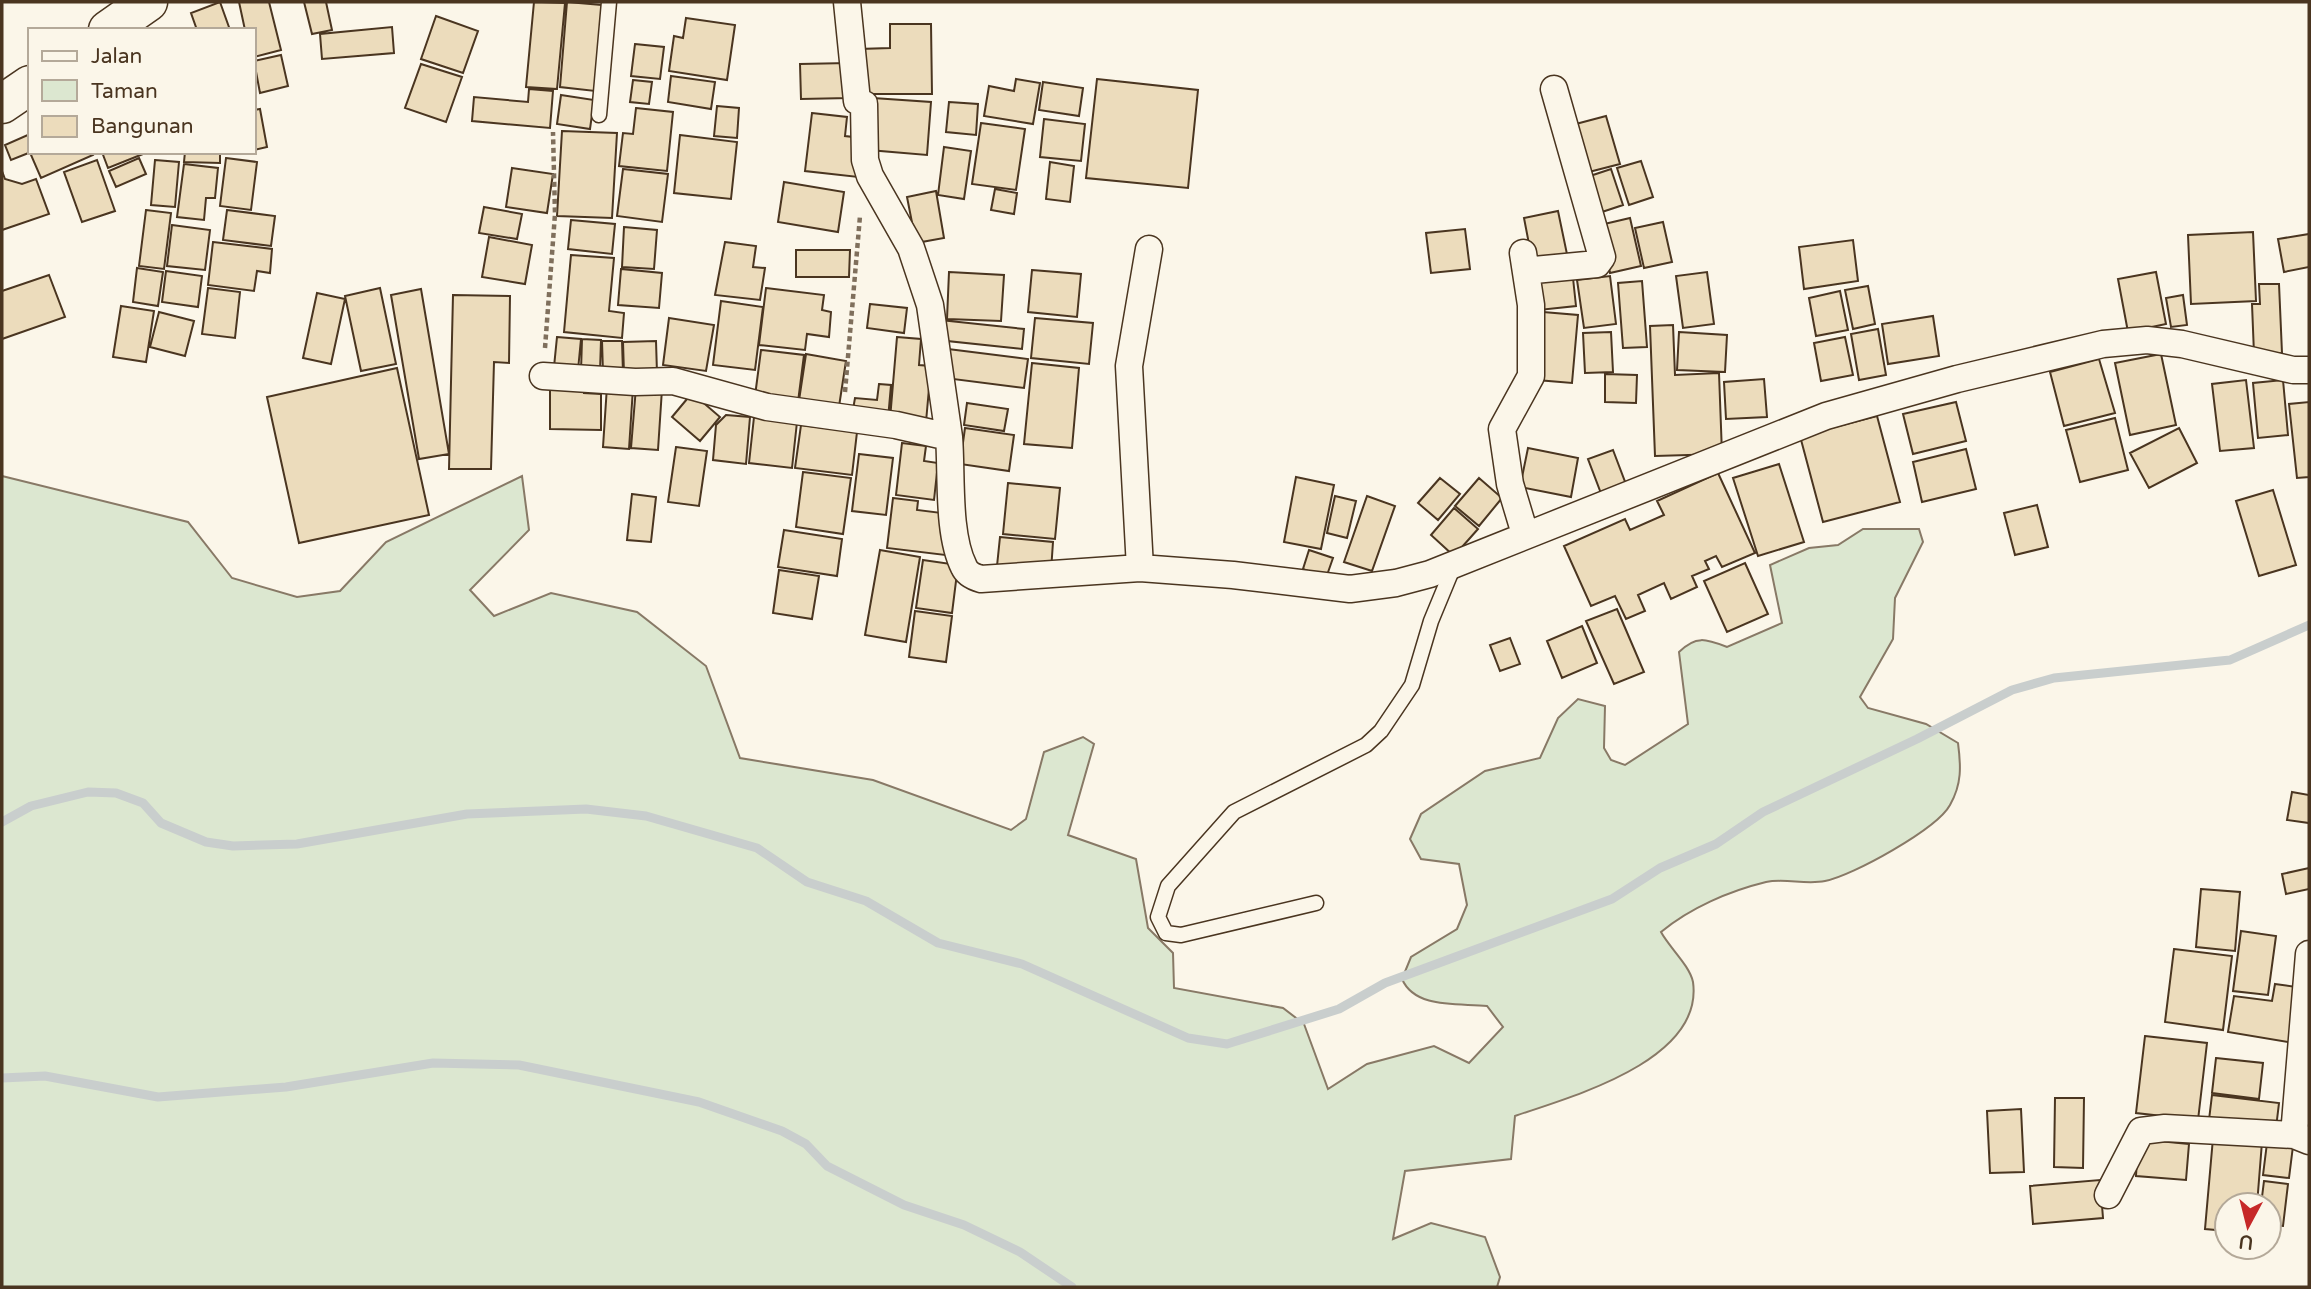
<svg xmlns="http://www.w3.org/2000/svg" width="2311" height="1289" viewBox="0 0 2311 1289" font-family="'Varela Round',sans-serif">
	<rect width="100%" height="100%" fill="#fbf6e9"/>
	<path fill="#dce7d0" stroke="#887966" stroke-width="2" d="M2,476L188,522L232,578L297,597L340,591L386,542L522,476L529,530L470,590L494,616L551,593L637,612L706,666L740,758L873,780L1011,830L1026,819L1044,752L1083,737L1094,744L1068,835L1136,859L1148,928L1173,953L1174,988L1283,1008L1304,1024L1328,1089L1367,1064L1434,1046L1469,1063L1503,1027L1487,1006C1458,1003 1415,1009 1402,979L1411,957L1457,929L1467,905L1459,864L1421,859L1410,839L1421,814L1485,771L1540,758L1558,718L1578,699L1605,706L1604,748L1611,760L1625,765L1688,724L1679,652C1696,635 1706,639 1727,647L1782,623L1770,565L1809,548L1838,545L1863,529H1919L1923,542L1895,598L1893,639L1860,697L1868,708L1926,724L1958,743C1961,766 1962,784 1950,805C1937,829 1852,876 1825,881C1806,885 1785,878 1766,882C1729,891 1690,908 1661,932C1669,947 1690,966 1693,982C1704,1061 1570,1097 1515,1116L1511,1159L1405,1171L1393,1239L1431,1223L1485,1237L1500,1277L1497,1287H2Z"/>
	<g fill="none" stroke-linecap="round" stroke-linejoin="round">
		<path stroke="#c9cecd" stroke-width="9" d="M2,822L31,806L88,792L116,793L143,803L161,823L206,842L233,846L297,844L467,814L586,809L646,816L757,848L807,882L866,901L938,943L1022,964L1188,1038L1227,1044L1339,1009L1385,983L1612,899L1660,868L1716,844L1763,812L1917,739L2012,690L2054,678L2230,660L2309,625
			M2,1078L45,1076L158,1097L286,1087L433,1063L519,1065L699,1102L782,1131L806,1144L827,1166L904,1205L964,1225L1020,1252L1072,1287"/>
	</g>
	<path fill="#ecdcbc" stroke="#4a3520" stroke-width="2" d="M220,2L230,30H197L191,13Z
		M239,2H269L281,50L254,57V30H245Z
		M304,2H326L332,30L312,34Z
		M534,2L565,3L557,89L526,87Z
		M567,2L602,5L595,91L560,87Z
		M436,16L478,31L463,73L421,59Z
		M686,18L735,25L727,80L669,71L674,36L683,38Z
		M890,24H931L932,94H860L859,49L890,48Z
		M392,27L394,53L322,59L320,34Z
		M635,44L664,47L660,79L631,76Z
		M281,55L288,86L260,93L254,61Z
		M848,63L849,98L801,99L800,64Z
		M421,64L462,77L446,122L405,108Z
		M671,76L715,82L711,109L668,102Z
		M1016,79L1040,83L1033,124L984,116L989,86L1014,91Z
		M1097,79L1198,90L1188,188L1086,178Z
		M633,80L652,82L649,104L630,102Z
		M1043,82L1083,88L1079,116L1039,110Z
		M529,89L553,91L550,128L472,121L474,97L528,102Z
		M561,95L594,100L590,129L557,124Z
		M873,98L931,102L927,155L869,150Z
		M949,102L978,104L976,135L946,132Z
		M717,106L739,108L737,138L714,136Z
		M636,108L673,112L667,171L619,166L623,133L633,134Z
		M260,109L267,147L254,150V110Z
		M812,113L847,117L845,136L862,138L858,177L805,171Z
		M1606,116L1620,164L1585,173L1572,125Z
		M1044,119L1085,124L1081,161L1040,157Z
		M981,123L1025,129L1016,190L972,184Z
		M562,131L617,133L612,218L557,216Z
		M30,134L31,152L11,160L5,145Z
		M680,135L737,142L731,199L674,193Z
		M944,147L971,151L964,199L938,195Z
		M36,152H92L93,155L41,178L31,155Z
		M102,152H148L108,168Z
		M185,152H220V163L184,162Z
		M139,158L146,174L116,187L109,171Z
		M226,158L257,162L251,210L220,206Z
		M97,160L115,211L82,222L64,172Z
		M155,160L179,162L175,207L151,205Z
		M1641,161L1653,197L1629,205L1617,168Z
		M1050,162L1074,166L1070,202L1046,199Z
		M184,164L218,168L215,198H206L204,220L177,217Z
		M512,168L553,174L547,213L506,207Z
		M623,169L668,174L662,222L617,216Z
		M1611,169L1623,205L1599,213L1587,177Z
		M2,171L5,179L22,184L36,179L49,214L2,230Z
		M784,182L844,192L838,232L778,222Z
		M995,189L1017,193L1014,214L991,210Z
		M936,191L944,238L916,243L907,197Z
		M484,207L522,214L517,239L479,233Z
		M146,210L171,213L164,269L139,266Z
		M227,210L275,216L271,246L223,240Z
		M1558,211L1568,259L1533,265L1524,218Z
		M1630,218L1641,266L1610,273L1600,225Z
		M571,220L615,224L612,254L568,249Z
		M1663,222L1672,262L1644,268L1635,228Z
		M172,225L210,230L205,270L167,266Z
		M624,227L657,230L654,269L622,267Z
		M1465,229L1470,269L1431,273L1426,233Z
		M2253,232L2256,301L2191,304L2188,235Z
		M2309,234V267L2284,272L2278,239Z
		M489,237L532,245L525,284L482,277Z
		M1853,240L1858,281L1804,289L1799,247Z
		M213,242L272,249L270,273L257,271L254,291L208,285Z
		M725,242L756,246L753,267L765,268L760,300L715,295Z
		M796,250H850L849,277H796Z
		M571,255L614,258L609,311L624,313L622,338L564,332Z
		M137,268L163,272L158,306L133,302Z
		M621,269L662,273L659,308L618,305Z
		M1032,270L1081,274L1077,317L1028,312Z
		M166,271L202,276L198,307L162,302Z
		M949,272L1004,275L1001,321L947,319Z
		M1707,272L1714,324L1683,328L1676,276Z
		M2156,272L2166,324L2128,332L2118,279Z
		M49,275L65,317L2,339V291Z
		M1610,276L1616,324L1584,328L1577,280Z
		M1573,278L1576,306L1539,310L1536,281Z
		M1642,281L1647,347L1623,348L1618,283Z
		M2259,284H2279L2282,353L2254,354L2252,304H2260Z
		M1868,286L1875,324L1853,329L1845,290Z
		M208,288L240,292L235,338L202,334Z
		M380,288L396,364L361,371L345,296Z
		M766,288L824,295L822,310L831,312L829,337L807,334L805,350L759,345Z
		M421,289L449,454L419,459L391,295Z
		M1840,291L1848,330L1816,336L1809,298Z
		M317,293L345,299L331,364L303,358Z
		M453,295L510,296L509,363L494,362L491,469H449Z
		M2183,295L2187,325L2171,327L2166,298Z
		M721,301L763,307L755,370L713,365Z
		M870,304L907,308L904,333L867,328Z
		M121,306L154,311L146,362L113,357Z
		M159,312L194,321L185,356L150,347Z
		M1543,312L1578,315L1572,383L1537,380Z
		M1933,316L1939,356L1888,364L1882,324Z
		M669,318L714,325L706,371L663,365Z
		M1035,318L1093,323L1089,364L1031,358Z
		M940,320L1024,329L1022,349L938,340Z
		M1673,325L1675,375L1719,373L1722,454L1655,456L1650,326Z
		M1878,329L1886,375L1859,380L1851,334Z
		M1611,332L1613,372L1585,373L1583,333Z
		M1679,332L1727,335L1725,372L1677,370Z
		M557,337L581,339L578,370L554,367Z
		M897,337L921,339L919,365L931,366L926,422L890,419Z
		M1845,337L1853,375L1821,381L1814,343Z
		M582,339L601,340L600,371H581Z
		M602,341H622L623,373H603Z
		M656,341L657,373L624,374L623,342Z
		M948,349L1028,359L1024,388L945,378Z
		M761,350L804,355L798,402L755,396Z
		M806,354L846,361L838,413L798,407Z
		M2161,354L2176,425L2130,435L2115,363Z
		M2099,359L2115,413L2064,426L2050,372Z
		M1032,363L1079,368L1072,448L1024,444Z
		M397,368L429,515L299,543L267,397Z
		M1605,374L1637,375L1636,403L1605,402Z
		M1764,379L1767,417L1726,419L1724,382Z
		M2246,380L2254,448L2220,451L2212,384Z
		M2283,380L2288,435L2258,438L2253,383Z
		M550,383L584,384V393L601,394V430L550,429Z
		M879,384L891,385L888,419L852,415L855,398L877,400Z
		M607,386L633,388L629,449L603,447Z
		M636,387L662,389L658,450L631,448Z
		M692,393L720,417L700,441L672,417Z
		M1956,402L1966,441L1913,454L1903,414Z
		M2309,402V477L2297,478L2289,404Z
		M967,403L1008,409L1004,431L964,425Z
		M726,415L750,417L746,464L713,460L716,425Z
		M1877,416L1900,502L1823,522L1800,436Z
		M754,417L797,422L792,468L749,463Z
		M2115,418L2128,470L2080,482L2066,430Z
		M801,425L857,432L852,475L795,468Z
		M965,428L1014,435L1009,471L960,464Z
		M2179,428L2197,463L2149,488L2130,453Z
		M902,443L926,446L924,461L938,463L934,500L896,495Z
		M676,447L707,451L699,506L668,502Z
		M1528,448L1578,458L1571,497L1520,487Z
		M1966,449L1976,489L1922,502L1913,462Z
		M1613,450L1627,487L1602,496L1588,459Z
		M859,454L893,458L886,515L852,511Z
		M1779,464L1804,542L1758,556L1733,478Z
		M803,472L851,478L843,534L796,527Z
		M1718,473L1755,553L1722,567L1716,556L1705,561L1709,569L1692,576L1697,587L1671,599L1664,583L1638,595L1645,611L1626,619L1615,596L1591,606L1564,546L1625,519L1630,530L1664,515L1657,501Z
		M1296,477L1334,485L1321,549L1284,542Z
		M1440,478L1460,494L1438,520L1418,503Z
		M1479,478L1502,498L1479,526L1455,506Z
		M1008,483L1060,488L1055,539L1003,534Z
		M2273,490L2296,565L2259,576L2236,501Z
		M632,494L656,497L651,542L627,540Z
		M1335,496L1356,501L1347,538L1327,533Z
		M1367,496L1395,506L1372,571L1344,562Z
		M893,498L918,501L917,510L950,514L945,555L887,548Z
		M2037,505L2048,547L2015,555L2004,513Z
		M1454,508L1478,529L1454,556L1431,535Z
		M784,530L842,539L837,576L778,567Z
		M1000,537L1053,542L1051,571L997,566Z
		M880,550L920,557L906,642L865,635Z
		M1309,550L1333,558L1326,578L1303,569Z
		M923,560L958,565L952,613L916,608Z
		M1745,563L1768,614L1727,632L1704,581Z
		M779,570L819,576L812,619L773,613Z
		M1617,609L1644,672L1614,684L1586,621Z
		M915,611L952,616L946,662L909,657Z
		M1582,626L1597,663L1562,678L1547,641Z
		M1510,638L1520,664L1500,671L1490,645Z
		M2292,792L2309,795V823L2287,820Z
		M2309,868V889L2286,894L2282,874Z
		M2201,889L2240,892L2235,951L2196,947Z
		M2241,931L2276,936L2268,995L2233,991Z
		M2174,949L2232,956L2223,1030L2165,1022Z
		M2275,984L2303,988L2294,1043L2228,1032L2234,996L2272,1001Z
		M2145,1036L2207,1043L2198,1120L2136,1113Z
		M2216,1058L2263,1063L2259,1099L2212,1093Z
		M2212,1095L2279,1103L2276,1128L2209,1120Z
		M2055,1098H2084L2083,1168L2054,1167Z
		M2021,1109L2024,1172L1990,1173L1987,1111Z
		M2213,1138L2262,1142L2257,1205H2227V1231L2205,1229Z
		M2138,1139L2189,1144L2186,1180L2136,1176Z
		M2267,1143L2293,1146L2289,1178L2263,1175Z
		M2100,1180L2103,1218L2033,1224L2030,1186Z
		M2264,1181L2288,1184L2283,1226L2269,1225V1205H2261Z"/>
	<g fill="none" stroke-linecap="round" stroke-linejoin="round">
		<g stroke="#4a3520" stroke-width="17">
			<path id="lane" d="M599,115L609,2
				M1316,903L1181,935L1166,933L1158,917L1168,886L1234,812L1366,745L1381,731L1412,685L1431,621L1455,563"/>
		</g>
		<g stroke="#4a3520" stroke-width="29">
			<path id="street" d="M847,2L857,101L864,104L865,160L870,176L911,248L930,305L949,437
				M1523,253L1531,305V376L1502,429L1510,484L1525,534
				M1528,276L1534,270L1597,264L1602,257L1554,89
				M543,376L635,382L673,381L767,407L896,425L949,437C952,473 947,534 964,567C967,574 974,577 981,579L1140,568L1233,575L1350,589L1396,583L1430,574L1826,416L1957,379L2103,344L2147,340L2182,344L2293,370H2309
				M1140,568L1129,366L1149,249
				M2309,954L2294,1135L2309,1141
				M2108,1195L2141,1131L2165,1128L2294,1135"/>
		</g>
		<g stroke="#4a3520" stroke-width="41">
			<path id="primary" d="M108,30L148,2
				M2,104L30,85"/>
		</g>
		<path stroke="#7f6f5c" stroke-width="4.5" stroke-dasharray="5 3.5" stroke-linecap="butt" d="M545,348L555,214L553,132
			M845,392L860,216"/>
		<use href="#lane" stroke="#fbf6e9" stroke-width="14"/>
		<use href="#street" stroke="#fbf6e9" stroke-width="26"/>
		<use href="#primary" stroke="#fbf6e9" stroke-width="38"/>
	</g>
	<rect width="2311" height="1289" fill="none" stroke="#4a3520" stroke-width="7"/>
	<rect x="28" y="28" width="228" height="126" fill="#fbf6e9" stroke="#b4a999" stroke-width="2"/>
	<rect x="42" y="51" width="35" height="10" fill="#fbf6e9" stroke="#b4a999" stroke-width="2"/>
	<text x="91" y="63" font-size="21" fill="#4a3520">Jalan</text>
	<rect x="42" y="80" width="35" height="21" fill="#dce7d0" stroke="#b4a999" stroke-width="2"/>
	<text x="91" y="98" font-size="21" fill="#4a3520">Taman</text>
	<rect x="42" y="116" width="35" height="21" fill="#ecdcbc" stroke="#b4a999" stroke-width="2"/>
	<text x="91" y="133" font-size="21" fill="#4a3520">Bangunan</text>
	<g transform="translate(2248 1226) rotate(187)"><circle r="33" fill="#fbf6e9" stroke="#b4a999" stroke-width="2"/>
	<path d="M0-5L12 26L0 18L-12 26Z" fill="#c62828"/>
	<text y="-10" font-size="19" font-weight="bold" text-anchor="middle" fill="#4a3520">U</text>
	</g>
</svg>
